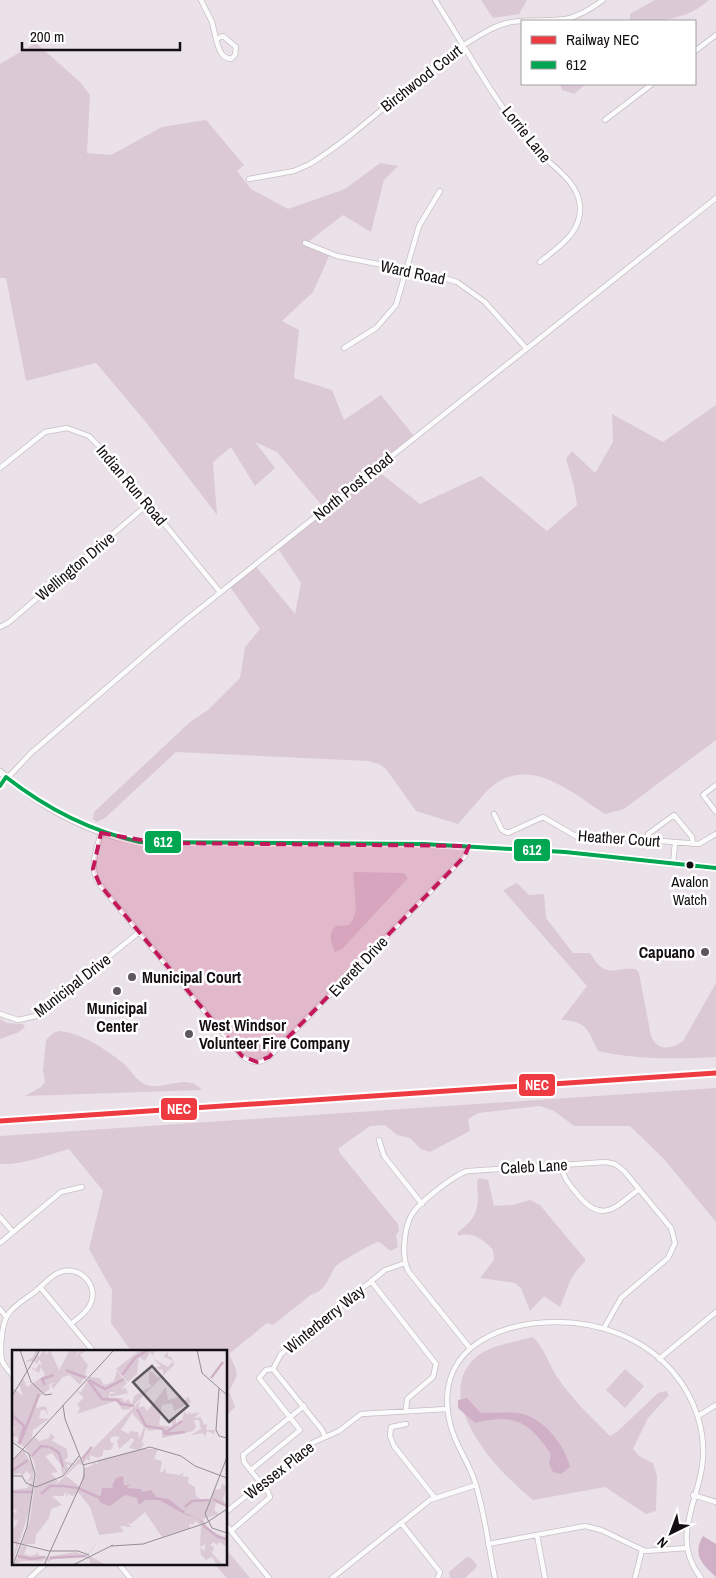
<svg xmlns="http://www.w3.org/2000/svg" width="716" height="1578" viewBox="0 0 716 1578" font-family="'Archivo Narrow',sans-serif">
	<rect width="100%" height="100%" fill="#eae2e8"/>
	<path fill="#dcc9d6" d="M481,0H527L519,14L493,18Z
		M655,0H709C685,21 661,21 630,21V14Z
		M36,43L80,82L90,95L87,153L111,155L162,127L206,120L244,165L237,171L251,189L288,209L345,189L380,163L398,166L384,180L371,232L343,215L308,242L330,254L313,292L282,321L299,330L294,378L332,390L344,420L381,395L414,436L375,469L420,504L481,476L547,531L577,505L574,486L566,459L572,451L595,473L613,442L612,414L663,442L716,405V740L624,809L605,814C574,794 535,759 498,782C486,789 468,814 458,824L416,811L386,769L379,764L368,761L176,752L105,818L97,822L93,819L94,812L190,722L208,710L240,678L245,647L260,629L228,584L254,564L295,614L301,583L277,547L324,508L277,452L255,442L275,468L255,486L231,447L213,462L217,515L145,421L96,363L26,381L6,278H0V64Z
		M560,84H586L574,94L562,90Z
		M354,872L404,873L408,878L342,949L335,952C331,942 327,934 336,926L348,925C363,914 351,887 354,872Z
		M517,883L529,895L544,894L546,918L573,953H590C593,957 596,963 600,966C610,976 624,966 636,969L639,973L651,1036C657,1051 672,1050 683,1041L716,983V1057C676,1059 638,1060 598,1051C588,1030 587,1021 561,1020L587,986L503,890Z
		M0,1019L7,1023L23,1024L25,1027L19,1032L0,1039Z
		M60,1031C84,1034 103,1048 122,1062C130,1068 136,1082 147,1085C165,1091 186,1072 202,1090L25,1096L41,1087L45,1082L43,1071L46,1040L53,1033Z
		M716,1088V1222L664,1159L630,1126H574L554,1111L540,1106L478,1113L468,1119L470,1131L430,1152L421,1149L410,1138L397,1135L385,1125L370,1126L339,1148V1152L398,1224L399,1231L396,1235L398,1247L391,1251C387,1249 383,1244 379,1242C376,1241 338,1263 336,1266C329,1275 326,1292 312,1294L273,1325L267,1323L229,1354C238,1373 240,1372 229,1391L235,1407L226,1416V1352H132L111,1323L112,1290L89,1249L103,1191L69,1149C47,1155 24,1165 0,1164V1136Z
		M479,1178L488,1180L494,1206L512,1205L530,1200L540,1205L585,1259V1262C568,1277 569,1287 560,1307L544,1296L530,1311L521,1288L515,1283L480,1278L494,1260L493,1250C485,1240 471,1231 459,1236L457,1233C479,1216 479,1208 477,1182Z
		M533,1337C545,1349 548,1363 557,1377C572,1399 591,1417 610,1436L618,1431L658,1393L666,1391L669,1395L648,1418L633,1449L639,1456L653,1463L657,1476L656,1511L646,1514L605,1487L533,1500C499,1473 430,1400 475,1358C490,1345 515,1342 533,1337Z
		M625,1369L644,1386L625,1408L606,1390Z
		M226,1549L250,1578H227L215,1565L226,1564Z
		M467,1557L471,1558L477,1565L476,1568L465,1578H450L449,1572Z"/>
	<path fill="#cfb0c6" d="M467,1398L481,1413C493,1413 505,1412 517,1413C541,1415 565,1444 570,1467L561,1474L553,1472L549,1463L551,1454C529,1422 515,1413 475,1423L458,1408V1400Z
		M703,1536L716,1544V1577C702,1564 692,1555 703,1536Z"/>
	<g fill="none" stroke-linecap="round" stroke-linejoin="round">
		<g stroke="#c6bfc4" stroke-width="6">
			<path id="street" d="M201,0L212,22L216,39
				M435,0C466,48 499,110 537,151C553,167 578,181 580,206C582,233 558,247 540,262
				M223,36L236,47L235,55L231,59C220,57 219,49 216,39Z
				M695,51L716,35
				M605,120L652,84
				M249,179L294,171L310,164C374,124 424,64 491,29C515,16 540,23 566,19C580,16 591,9 603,0
				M305,243L337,256L434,275L457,282L485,302L526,348
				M344,348L376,328L396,305L419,226L440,191
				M0,468L45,432L67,428L89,436L114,462L220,592
				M0,627L8,623L148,504
				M716,785L703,795L716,812
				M0,786L31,753L182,623L716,198
				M494,814L502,830L508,833L543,817L579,838L598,836L699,844L716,834
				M101,833C96,852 88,867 100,885L242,1056C251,1063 260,1064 269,1057L464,857L469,846
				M647,840L648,834L674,815L692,837L693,844
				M673,864L675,843
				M0,1014L18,1020L36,1016L138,933
				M379,1140L384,1156L422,1204
				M561,1165C563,1178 570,1185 578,1195C602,1224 615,1208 639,1189
				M0,1217L13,1232
				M0,1243L61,1192L82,1187
				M371,1281L436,1364L433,1377L407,1399L406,1411
				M40,1287L94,1352
				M0,1309L6,1317
				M469,1347L409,1272C401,1259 404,1229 411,1216C417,1204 455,1174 468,1171L606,1162L615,1164L624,1171L671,1228L675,1243L668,1258L621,1298L604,1328
				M659,1359L716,1312
				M14,1377C10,1372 5,1367 2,1361C0,1350 1,1323 9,1313C16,1304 27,1298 36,1291C44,1284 53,1273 64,1271C83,1267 99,1288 90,1305C86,1313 77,1319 71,1324
				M698,1416L716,1405
				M406,1424L391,1427L390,1436L394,1446L435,1498
				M325,1437L322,1430L273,1369L281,1354L385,1270L405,1263
				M251,1470L300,1430L259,1378L266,1370L273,1369
				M693,1495L716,1502
				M226,1512L312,1443L339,1431L361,1414L447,1409
				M401,1523L440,1572L438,1578
				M226,1525L269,1578
				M231,1531L270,1497L268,1492L244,1462L243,1455L304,1406
				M537,1535L545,1578
				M488,1544L585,1526L601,1530L645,1551L687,1548
				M119,1564L130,1578
				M30,1578L45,1564
				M332,1578L430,1500L476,1485
				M495,1578C488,1546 485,1513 475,1482C469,1463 456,1446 451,1427C431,1354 492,1322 556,1322C600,1322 644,1338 673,1372C695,1398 707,1432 702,1467C696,1506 671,1540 701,1578
				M635,1578L642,1550"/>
		</g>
		<g stroke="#c6bfc4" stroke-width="8">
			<path id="secondary" d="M0,772C43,807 85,832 140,842L424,844L565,852L716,868"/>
		</g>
		<use href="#street" stroke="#fcfbfc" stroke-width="4.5"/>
		<use href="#secondary" stroke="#fcfbfc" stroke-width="6"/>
		<g stroke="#fff" stroke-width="8">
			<path id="bus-1" d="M0,786L6,777C47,809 89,831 140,842L424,844L565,852L716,868"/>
		</g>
		<use href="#bus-1" stroke="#00a651" stroke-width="4"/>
		<g stroke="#fff" stroke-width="9">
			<path id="rail-1" d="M0,1121L716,1073"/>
		</g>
		<use href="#rail-1" stroke="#ee3a41" stroke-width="5"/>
	</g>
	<path fill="#c2185b" fill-opacity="0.2" stroke="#c2185b" stroke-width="4" stroke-dasharray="10 6" stroke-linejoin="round" d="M101,833L159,843L469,846L464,857L269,1057L257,1062L242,1056L100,885L93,869Z"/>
	<circle fill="#130e12" stroke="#fff" stroke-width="2" cx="690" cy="865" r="4.5"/>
	<g fill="#5e585d" stroke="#fff" stroke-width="2">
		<circle cx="705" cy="952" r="5"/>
		<circle cx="132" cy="977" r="5"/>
		<circle cx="117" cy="991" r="5"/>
		<circle cx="189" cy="1034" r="5"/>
	</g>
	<g text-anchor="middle" stroke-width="5" stroke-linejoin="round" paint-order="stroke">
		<g font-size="15" fill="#130e12" stroke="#fff">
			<text x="690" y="887">Avalon<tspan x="690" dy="18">Watch</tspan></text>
		</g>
		<g font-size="16" fill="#130e12" stroke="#fff">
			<text transform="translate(421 78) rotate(-38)" y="6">Birchwood Court</text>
			<text transform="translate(527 134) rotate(51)" y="6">Lorrie Lane</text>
			<text transform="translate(413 272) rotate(12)" y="6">Ward Road</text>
			<text transform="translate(132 485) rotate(50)" y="6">Indian Run Road</text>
			<text transform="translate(353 486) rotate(-39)" y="6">North Post Road</text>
			<text transform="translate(75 566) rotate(-40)" y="6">Wellington Drive</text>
			<text transform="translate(619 838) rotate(4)" y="6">Heather Court</text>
			<text transform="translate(358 966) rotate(-46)" y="6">Everett Drive</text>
			<text transform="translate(72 985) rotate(-38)" y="6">Municipal Drive</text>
			<text transform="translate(534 1166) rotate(-3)" y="6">Caleb Lane</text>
			<text transform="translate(324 1319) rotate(-39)" y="6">Winterberry Way</text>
			<text transform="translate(279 1470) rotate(-38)" y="6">Wessex Place</text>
		</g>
		<g font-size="16" font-weight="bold" fill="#130e12" stroke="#fff" text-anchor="start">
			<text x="695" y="958" text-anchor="end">Capuano</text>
			<text x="142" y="983">Municipal Court</text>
			<text x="117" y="1014" text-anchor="middle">Municipal<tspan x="117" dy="18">Center</tspan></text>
			<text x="199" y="1031">West Windsor<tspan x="199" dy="18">Volunteer Fire Company</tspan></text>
		</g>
	</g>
	<g transform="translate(12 1350)">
		<rect width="215" height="215" fill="#eae2e8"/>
		<path d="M24,0H26L27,7L31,0L35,4L38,0L47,20L58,0H67L63,8L69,0H75L68,5L76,15L73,24L76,27L71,28L68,35L58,25L51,27L41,39L39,35L43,33L37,34L38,39L27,47L24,58L34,56L36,66L33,60H29L27,68L37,69L21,80L20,88L12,97L0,90L6,92V87L0,86L3,79L0,72V37L11,46L7,35L11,28L15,37L33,25L29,17L27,23L18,17L24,19L27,14L30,15L27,9L25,14L22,11L13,12L21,7ZM128,0H152L143,1L141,6L138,2L133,11L127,7L125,24L116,32L104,19ZM156,2V6L159,7L161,10L162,15L118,59L111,60L104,51L65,64L68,58L65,54L72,48L65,41L69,42L78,27L88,28L92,35L98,33V29L99,33L102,31L105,21L115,33L109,39L114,38L116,43L99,47L98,44L105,42H98L97,48H110L113,52L116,49L120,54L122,46L140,36L137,33V22L132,21L140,22L146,28L151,25V20L142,18L149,16L140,8L156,17L161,11L151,6ZM154,37L156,50L166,47L173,50L176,46L179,52L162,61L160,53L150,55L147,75L160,77V72L157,74L159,67L160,71L164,66V76L170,70L173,59V63L177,64L178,61L179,64L188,62L182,68L189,67L192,75L195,74L194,80H203L202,84L195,81L193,87L191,83L179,85L189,79L187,70H182L184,77L181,81L150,88V79L136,81L134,77L130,92L132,94L128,99H146L142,109L150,111L148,122H151L153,117L154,123L168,125L172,122L170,126L177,127L176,133L183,137L184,146L190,151L198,149L202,140L209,139L210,133L215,137L211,149L215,157L204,153L202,160L207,164L191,169L196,180L215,188L214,196L207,192L205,195L202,192L198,195L202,197L200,203L211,215H205L200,207L194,210L189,205L188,198L193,201V194L188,197L189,175L183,171L182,174H177L178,178L150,187L133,162L119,174L115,173L120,177L108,176L112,182L87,185L78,157L66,142L61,146L56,144L55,148L54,142L51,146H40L50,155L39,159L37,168L24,185L23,194H10L18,170L24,124L22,111L13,98L26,83L23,87L27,91L37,88L39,83L43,88L39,90L55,99L56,107L52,111L62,114L58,116L54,113L56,119L50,125L49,115L40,103L33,106L44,119L47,125L45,122L39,123L46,131L42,136L51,128L67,108L71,115L66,114L54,126L67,136L54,137L67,139L73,118L81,115L80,112L85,114L87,110L127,100L117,98L122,90L120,88L107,99L105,91L108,87L102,86L98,88L99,93H102L99,100H91V105L86,108L78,105V112L75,109L71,114L70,110L129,50L126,58L132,56L135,61ZM120,63L132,77L127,89L126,82L118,81L117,84L109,80ZM11,99L22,119L18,158L0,215L4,194L0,193V182L7,169L4,171L0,166V162L5,163L4,159L0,160V140L15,138L19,133L20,129L15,133L19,125L14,121L11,126L8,123L0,125V112ZM88,189L76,205L94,215H79L77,209L69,205L45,207L36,212L31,208V211H9L2,215L10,195L15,197L12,204L18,206L25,204L26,201V205L34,207L64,202L74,206Z" fill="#dcc9d6" fill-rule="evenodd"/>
		<path d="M111,126L112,136L118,134L115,138L129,139L130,142L139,140L144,147L157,149L170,160H173V158L174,156L172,163L186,168L191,172V174L186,168L174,165L147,150H133L127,155L125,148L113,145L98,156L89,153L85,147L89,146L90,138H102L100,136L104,128Z" fill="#cfb0c6"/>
		<path fill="none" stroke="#cfb0c6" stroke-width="2.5" d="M54,20L74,28M110,25L123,8L136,0M199,28L211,12M76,30L90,49L105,50L109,54L122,56M77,30L93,39L112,29M33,35L30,29L42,25M125,59L134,76L151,79M0,65L12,76L7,94M151,79L153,84L173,82M154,82L170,71M8,93L27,44M38,97L47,103L51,117M20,106L29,96L37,97M70,109L80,97M0,121L16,110M0,142H20M29,144L38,136H51L66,138L88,148M201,149L215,156M173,157L180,151L197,150M191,175L206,187L215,189M6,206L19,209L33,207M38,208L74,206"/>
		<path fill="none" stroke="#948d92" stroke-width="1" d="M8,0L19,32L33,45L40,44M185,0L190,23L215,45M207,38L204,80L207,86L215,88M0,46L28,0M0,92L17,104L23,124L15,177L1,215M215,107L193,164L200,178L215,183M0,111L102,0M71,115L138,97L169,106L183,116L215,128M0,126H10L14,133L24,137L51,126L67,106M1,192L37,201H66L77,205M99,196L131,194L194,173L215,159M32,215L72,127V117L53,69L51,55M61,215L101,195"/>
		<path fill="#5e585d" fill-opacity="0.15" stroke="#5e585d" stroke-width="2.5" d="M140,16L176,56L157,72L121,32Z"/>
		<rect width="215" height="215" fill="none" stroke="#130e12" stroke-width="2.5"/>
	</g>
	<g stroke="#fff" stroke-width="2">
		<rect x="144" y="830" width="38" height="24" rx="5" fill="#00a651"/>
		<rect x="513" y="838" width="38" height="24" rx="5" fill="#00a651"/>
		<rect x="518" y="1073" width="38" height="24" rx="5" fill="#ee3a41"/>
		<rect x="160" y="1097" width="38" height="24" rx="5" fill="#ee3a41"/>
	</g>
	<g font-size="14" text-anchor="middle" font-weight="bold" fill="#fff">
		<text x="163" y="847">612</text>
		<text x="532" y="855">612</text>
		<text x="537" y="1090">NEC</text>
		<text x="179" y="1114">NEC</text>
	</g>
	<rect x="521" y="20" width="175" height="65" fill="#ffffff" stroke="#a19fa0"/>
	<rect x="531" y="36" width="25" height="8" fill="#ee3a41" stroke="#a19fa0"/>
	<text x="566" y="45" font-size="15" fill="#130e12">Railway NEC</text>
	<rect x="531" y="61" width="25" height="8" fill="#00a651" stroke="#a19fa0"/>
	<text x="566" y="70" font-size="15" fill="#130e12">612</text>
	<g transform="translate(671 1533) rotate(222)" stroke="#ffffff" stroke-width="4" paint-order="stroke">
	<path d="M0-4L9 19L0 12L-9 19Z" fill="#130e12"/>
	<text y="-8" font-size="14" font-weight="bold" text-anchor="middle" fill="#130e12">N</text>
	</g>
	<path d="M22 42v8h158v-8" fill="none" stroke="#130e12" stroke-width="2.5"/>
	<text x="30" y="42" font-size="15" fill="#130e12" stroke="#ffffff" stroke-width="4" paint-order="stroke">200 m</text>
</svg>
